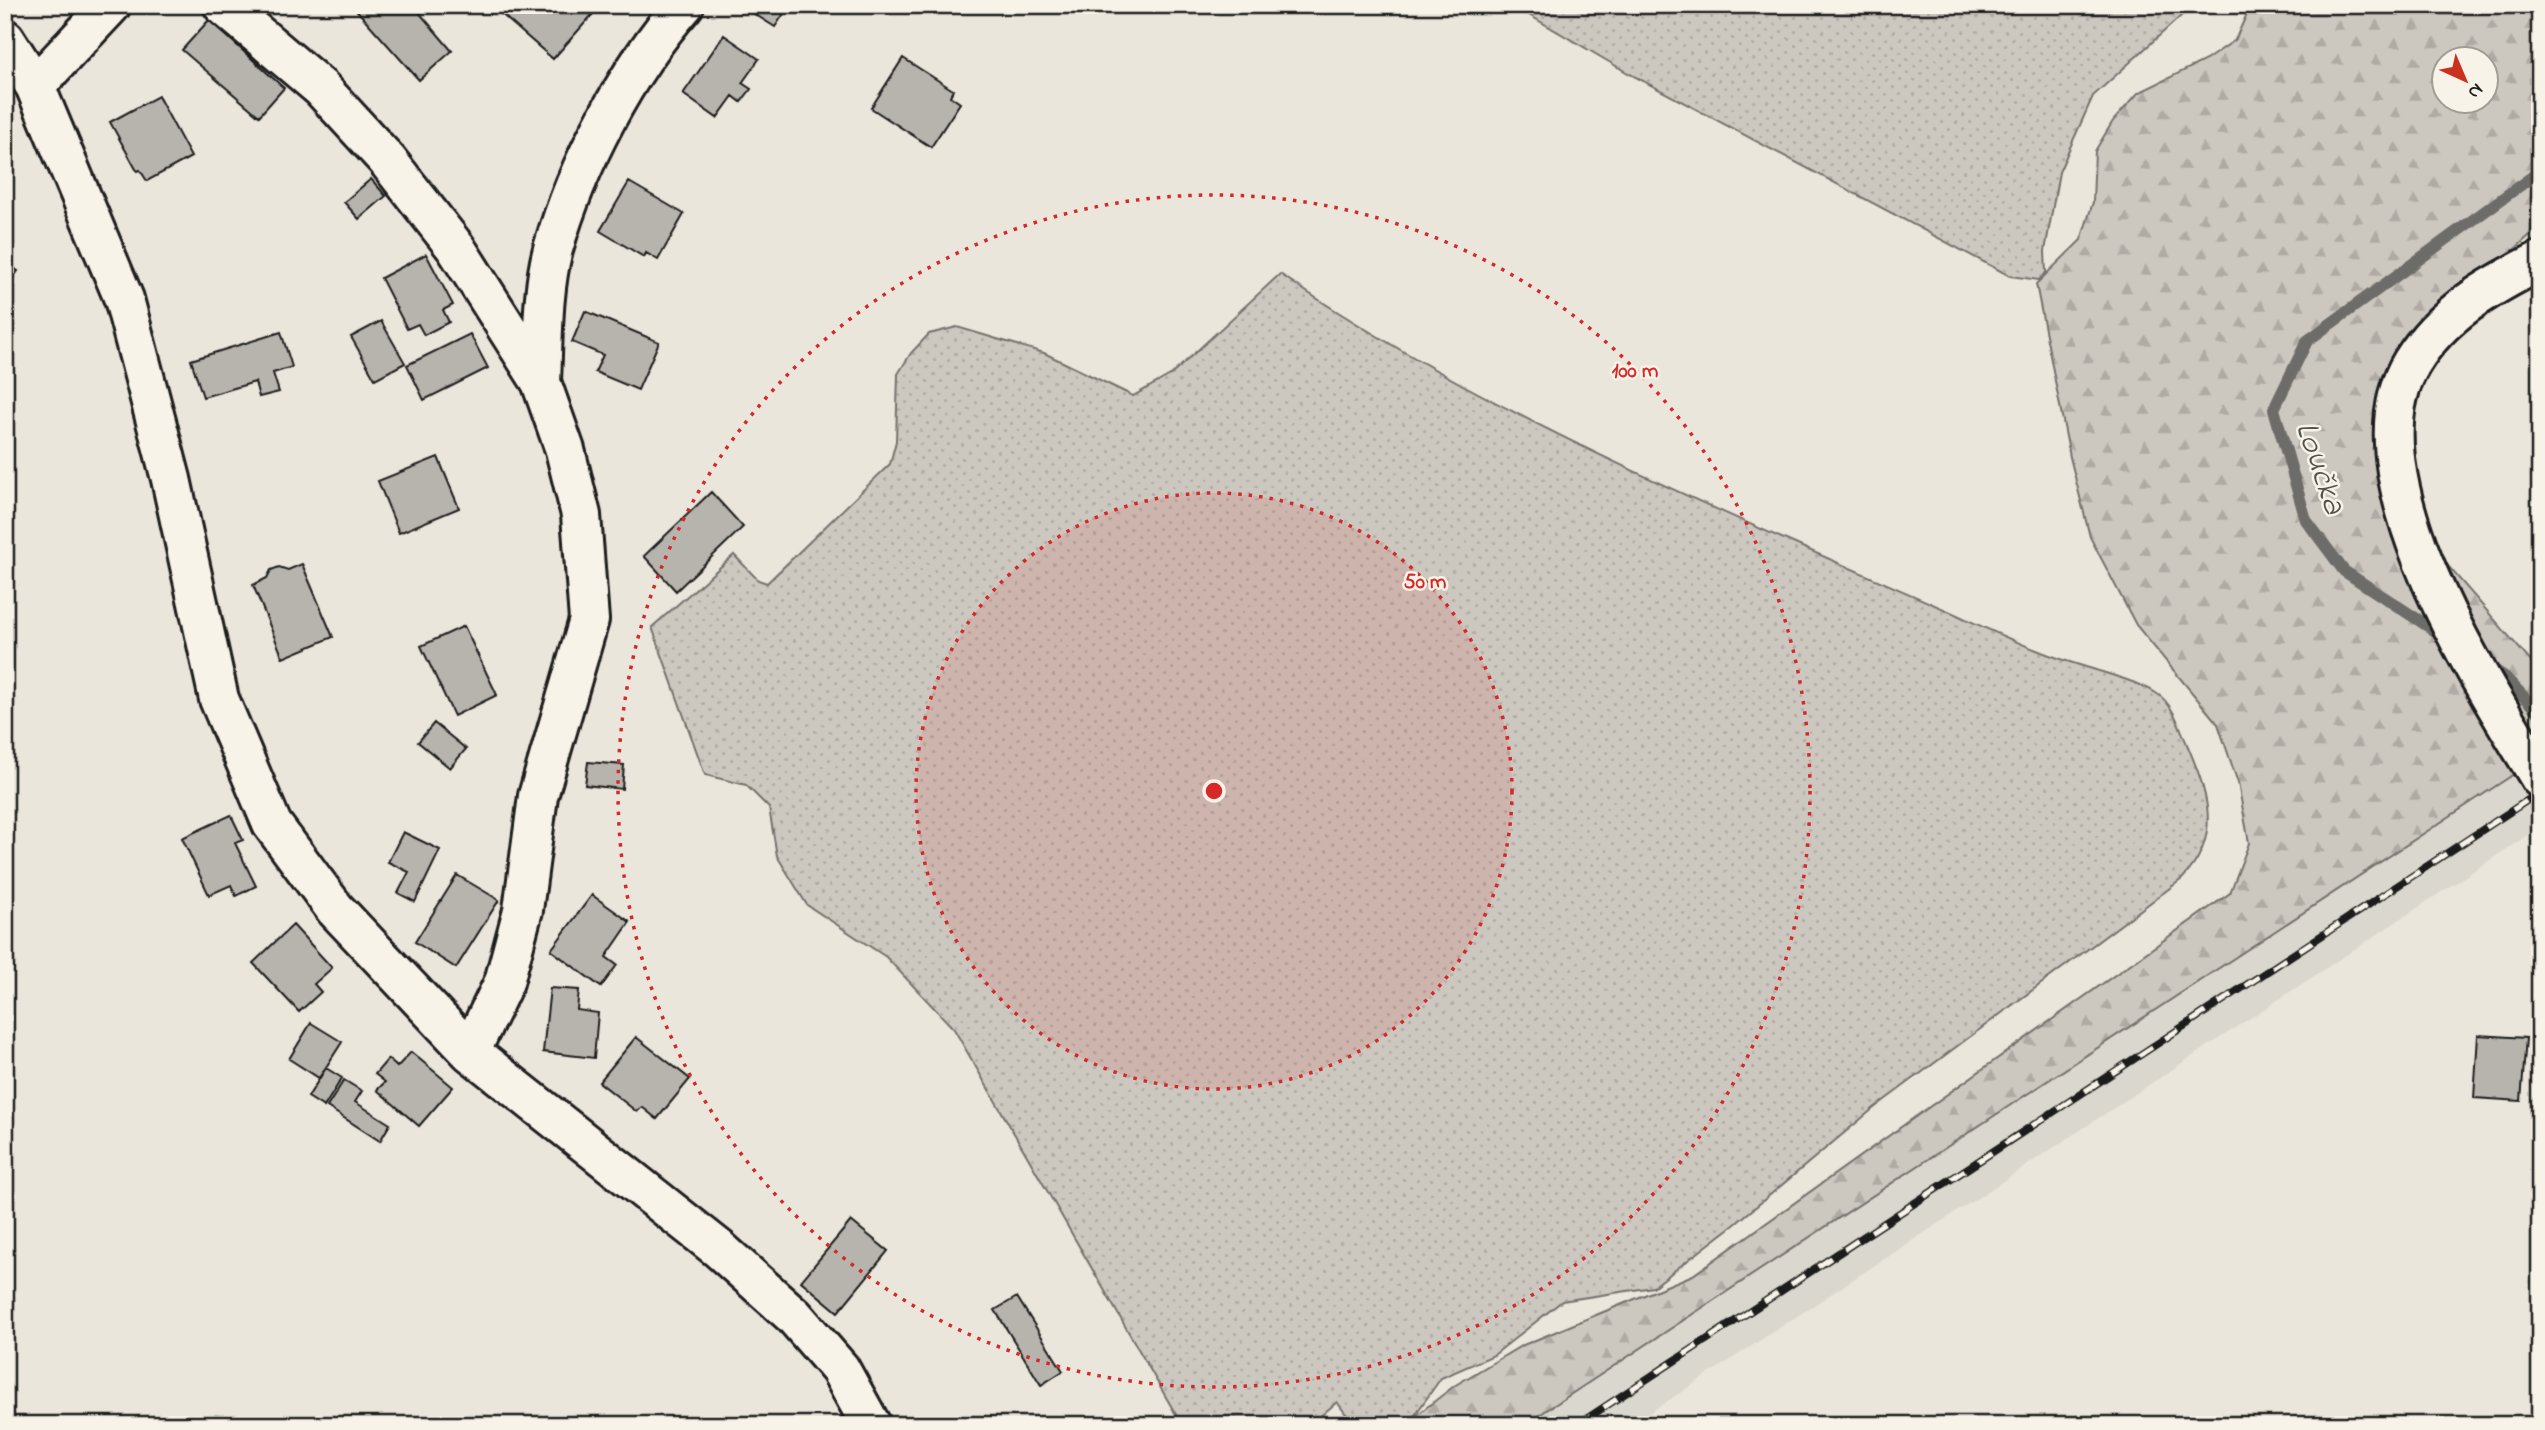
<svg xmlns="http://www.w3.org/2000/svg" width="2545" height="1430" viewBox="0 0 2545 1430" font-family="'Indie Flower',sans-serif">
	<defs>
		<pattern id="green-dots" width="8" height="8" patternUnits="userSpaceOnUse" patternTransform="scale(1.75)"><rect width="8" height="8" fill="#ccc8c0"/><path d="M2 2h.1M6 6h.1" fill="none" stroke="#afaba4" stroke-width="1.8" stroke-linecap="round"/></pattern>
		<pattern id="forest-firs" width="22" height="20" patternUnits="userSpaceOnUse" patternTransform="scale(1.75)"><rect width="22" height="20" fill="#ccc8c0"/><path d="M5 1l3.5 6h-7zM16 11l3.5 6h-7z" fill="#afaba4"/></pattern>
	</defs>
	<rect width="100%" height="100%" fill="#eae6dc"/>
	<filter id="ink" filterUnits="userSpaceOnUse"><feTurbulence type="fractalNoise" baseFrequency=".0143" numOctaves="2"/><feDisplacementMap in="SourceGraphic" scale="14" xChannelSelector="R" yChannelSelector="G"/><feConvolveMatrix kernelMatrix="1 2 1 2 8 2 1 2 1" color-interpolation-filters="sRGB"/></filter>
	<g filter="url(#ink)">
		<path fill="#dad7ce" d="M2540,757V827L1982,1195L1631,1425H1524Z"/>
		<path fill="url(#green-dots)" stroke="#74726e" stroke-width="2" d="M1512,5H2193L2093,96L2059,172L2045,251L2046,273L2039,280L2010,276L1628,73Z
			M1280,274C1486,415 1719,510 1946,610C1984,627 2022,646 2061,659C2086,668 2136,680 2156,693C2171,702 2178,722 2184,737C2205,787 2226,834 2182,879L1874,1108L1734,1225L1653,1287L1562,1301L1494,1355L1441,1378L1410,1422L1404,1425H1354L1337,1402L1310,1425H1182L954,1029L886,957L807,905L777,856L769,808L746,785L705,775L652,627L734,555L758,580L767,583L890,464L896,441L898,374L911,353L929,334L957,327L1044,353L1133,396L1172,374Z"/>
		<path fill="url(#forest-firs)" stroke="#74726e" stroke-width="2" fill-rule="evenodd" d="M2251,5H2540V226L2413,342L2403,514L2540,672V757L1524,1425H1404L1454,1386L1521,1346L1693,1275L2230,893L2249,843L2238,783L2218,724L2136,625L2090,537L2070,457L2036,284L2081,240L2093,202L2095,151L2113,121L2138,93L2206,60L2235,40ZM2444,60H2486V102H2444Z"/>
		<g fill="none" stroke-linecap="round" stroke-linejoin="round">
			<path stroke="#6d6c68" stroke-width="12" d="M2446,638L2344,571L2306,520L2274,409L2307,341L2540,171
				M2487,665L2506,678L2540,714"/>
		</g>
		<path fill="#b6b4ac" stroke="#1c1c1c" stroke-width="2" d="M352,5H413L452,51L419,80Z
			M505,5H601L553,59L499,12Z
			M751,5H781L787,9L775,27L748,10Z
			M209,20L284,88L259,116L182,50Z
			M724,35L759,59L742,83L751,89L741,102L733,96L717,118L683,94Z
			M903,58L953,90L950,96L960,103L931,147L871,108Z
			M158,96L191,157L147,181L140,170L137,171L110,122Z
			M371,179L386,196L359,219L344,202Z
			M629,182L684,214L658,260L646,253L644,257L600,231Z
			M426,254L453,305L443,310L449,322L424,335L418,324L407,329L381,278Z
			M5,262L18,271L5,289Z
			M585,311L659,342L638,390L595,372L603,355L572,342Z
			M381,321L405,363L375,379L351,337Z
			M281,332L292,367L273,373L279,392L259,397L255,382L203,397L191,360Z
			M470,334L488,368L424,400L407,365Z
			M438,457L459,508L399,533L378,481Z
			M711,492L743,527L676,591L644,556Z
			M302,564L333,637L283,658L253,585L267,578L271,570L279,567L288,570Z
			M464,626L497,695L454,716L421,646Z
			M434,723L466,749L450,768L418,742Z
			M588,762L624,765L622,789L585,785Z
			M231,815L243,840L235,843L256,886L236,896L231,885L209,895L182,838Z
			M403,832L440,850L415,902L398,893L409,872L388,862Z
			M457,875L499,900L456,968L415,942Z
			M592,895L630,922L606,957L617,965L601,987L551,950Z
			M293,925L332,968L314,984L321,992L299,1012L253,963Z
			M550,988L579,990L577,1010L598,1013L594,1058L543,1052Z
			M311,1023L342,1042L319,1078L289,1059Z
			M2478,1035L2526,1038L2521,1101L2474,1098Z
			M636,1037L690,1079L657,1119L642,1107L637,1112L599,1082Z
			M411,1052L453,1087L419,1126L377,1090L385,1082L375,1074L388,1059L397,1067Z
			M326,1068L342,1078L324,1107L308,1097Z
			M344,1080L362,1091L355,1102L390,1124L380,1141L327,1107Z
			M851,1221L888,1251L838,1312L801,1281Z
			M1017,1297L1063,1371L1041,1385L995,1310Z"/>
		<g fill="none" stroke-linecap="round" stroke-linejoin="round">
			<g stroke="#1c1c1c" stroke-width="44">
				<path id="minor" d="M223,5L321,88L387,160L456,248L541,382L565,450L581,515L589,620L538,796L523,910L504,982L470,1052
					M5,39L35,86L124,299L171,479L219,699L272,824L335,909L470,1052L719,1249L794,1316L840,1369L871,1425
					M35,86L111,5
					M2540,261C2490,286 2442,313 2412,362C2344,472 2483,684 2540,778
					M541,382C543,339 542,291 553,249C577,165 626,71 684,5"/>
			</g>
			<use href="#minor" stroke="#f7f3e8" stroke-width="38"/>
			<g stroke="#1c1c1c" stroke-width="8">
				<path id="rail" d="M1577,1425L2540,792"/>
			</g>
			<use href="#rail" stroke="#f7f3e8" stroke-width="5" stroke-dasharray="16" stroke-linecap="butt"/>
		</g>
	</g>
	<circle cx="1214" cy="791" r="298" fill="#d62828" fill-opacity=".12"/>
	<g fill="none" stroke="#d62828" stroke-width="3.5" stroke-dasharray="3.5 7">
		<circle cx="1214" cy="791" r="298"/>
		<circle cx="1214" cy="791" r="596"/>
	</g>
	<g text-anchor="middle" stroke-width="5" stroke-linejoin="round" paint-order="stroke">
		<g font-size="33" font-style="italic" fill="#52514e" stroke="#f7f3e8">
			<text transform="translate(2323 467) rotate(71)" y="12">Loučka</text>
		</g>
	</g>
	<circle cx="1214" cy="791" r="10" fill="#d62828" stroke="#f7f3e8" stroke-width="3.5"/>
	<g font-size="21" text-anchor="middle" font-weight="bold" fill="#d62828" stroke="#f7f3e8" stroke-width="5" stroke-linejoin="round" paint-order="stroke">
		<text x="1635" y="377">100 m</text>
		<text x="1425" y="588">50 m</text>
	</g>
	<rect width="2545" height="1430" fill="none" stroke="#f7f3e8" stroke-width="28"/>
	<rect x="14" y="14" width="2517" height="1402" fill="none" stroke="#1c1c1c" stroke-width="2.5" filter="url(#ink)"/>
	<g transform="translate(2465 80) rotate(136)"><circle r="33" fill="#f7f3e8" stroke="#9f9d96" stroke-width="2"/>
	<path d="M0-5L12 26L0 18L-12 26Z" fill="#c8321e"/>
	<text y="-10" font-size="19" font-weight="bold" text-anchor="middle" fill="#1c1c1c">N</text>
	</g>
</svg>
